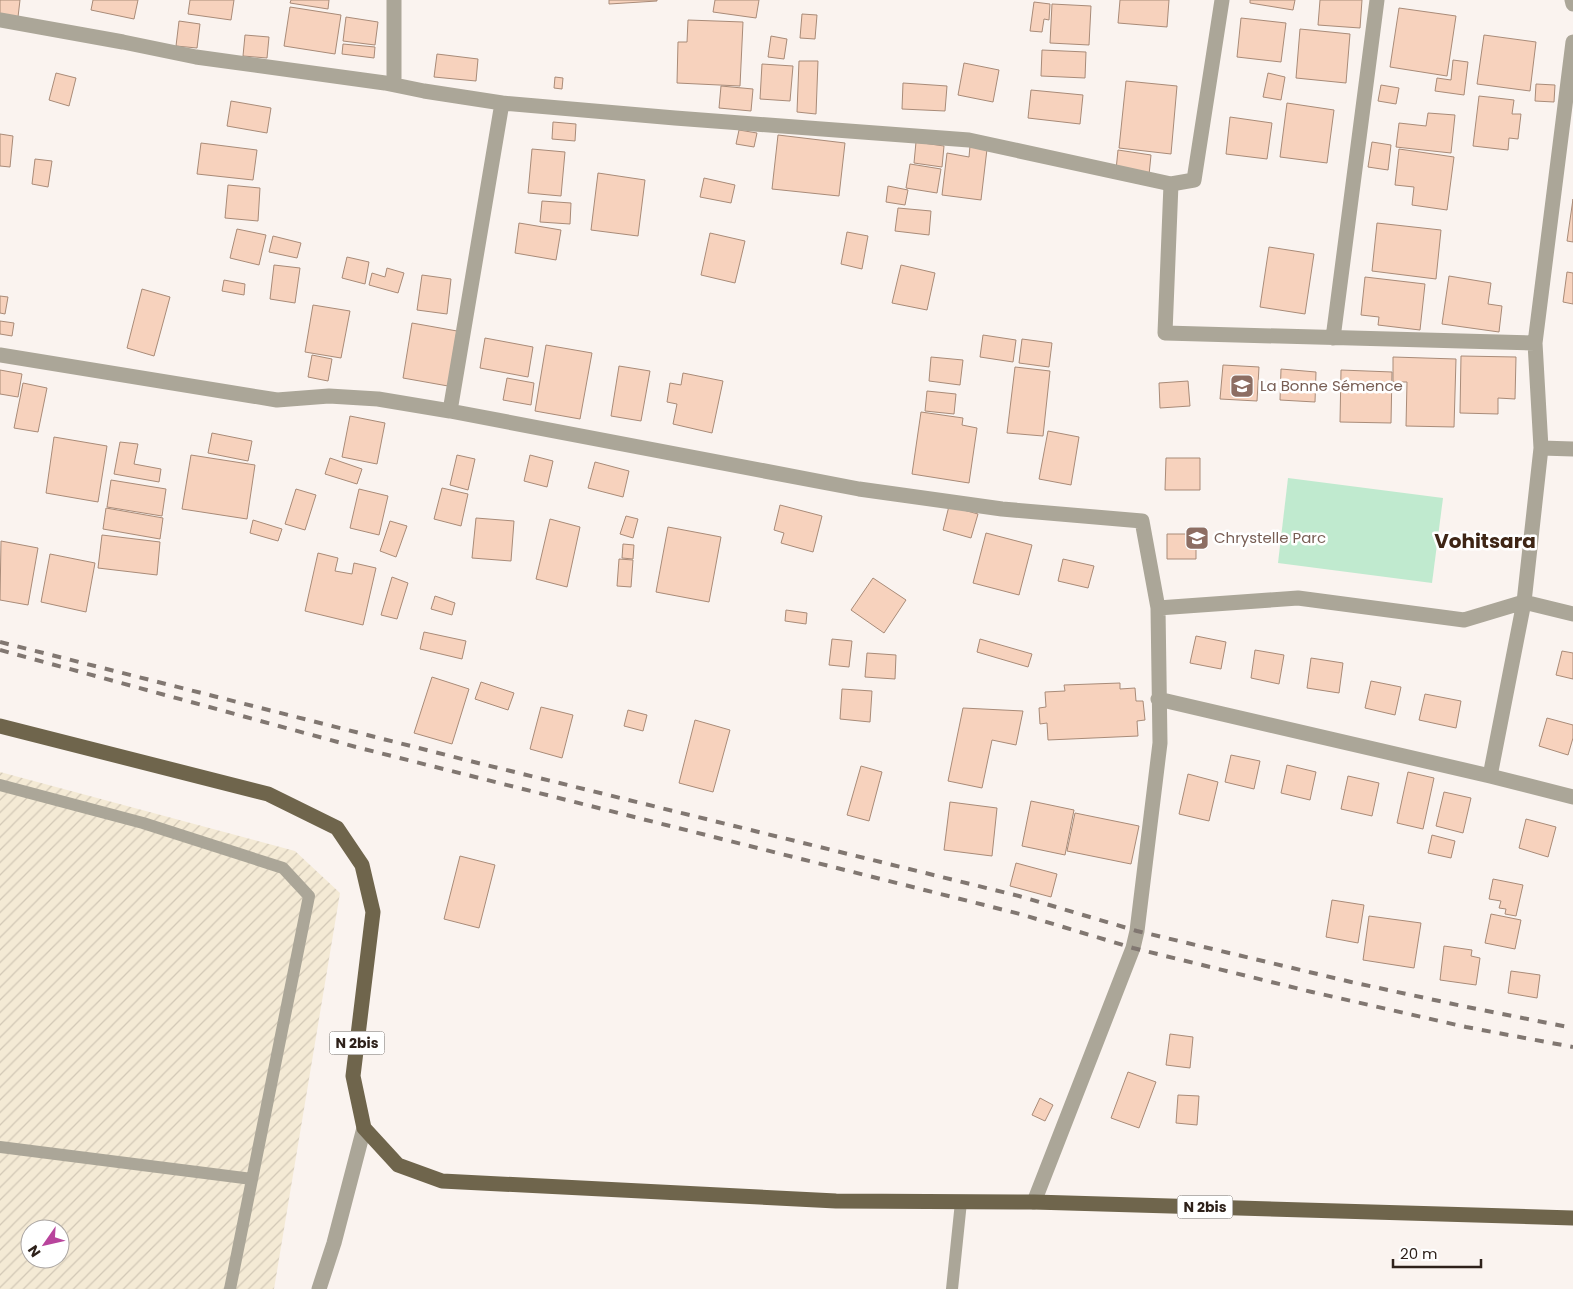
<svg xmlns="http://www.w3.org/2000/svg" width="1573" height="1289" viewBox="0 0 1573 1289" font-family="Poppins,sans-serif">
	<defs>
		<pattern id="industrial-furrows" width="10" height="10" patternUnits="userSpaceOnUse" patternTransform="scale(1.25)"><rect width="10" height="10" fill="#f4ead5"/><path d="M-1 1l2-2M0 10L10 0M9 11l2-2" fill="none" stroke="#d2c8b6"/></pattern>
	</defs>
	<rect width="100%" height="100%" fill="#faf3ef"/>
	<path fill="url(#industrial-furrows)" fill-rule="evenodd" d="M0,772L295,851L340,893L274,1289H0ZM30,1229H60V1259H30Z"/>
	<path fill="#c0eacf" d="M1288,478L1443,498L1432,583L1278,563Z"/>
	<path fill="#f7d2bd" stroke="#a98b78" d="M0,0H20L18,17L0,15Z
		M93,0H138L134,19L91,10Z
		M190,0H234L231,20L188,14Z
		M291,0H329L328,9L290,3Z
		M609,0H657V1L609,4Z
		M715,0H759L756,18L713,12Z
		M1120,0H1169L1167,27L1118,23Z
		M1250,0H1295L1293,10L1250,3Z
		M1320,0H1362L1360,28L1318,25Z
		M1034,2L1050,4L1049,20L1044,19L1042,32L1030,31Z
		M1052,4L1091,6L1089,45L1050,43Z
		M290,7L341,15L335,54L284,46Z
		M1399,8L1456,16L1447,76L1390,67Z
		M802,14L817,15L815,39L800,38Z
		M346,17L378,22L375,45L343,41Z
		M1241,18L1286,23L1281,62L1237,57Z
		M688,20L743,22L740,86L677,83L678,42H687Z
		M179,21L200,24L197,48L176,46Z
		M1300,29L1350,34L1346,83L1296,78Z
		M245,35L269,37L267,58L243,56Z
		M1484,35L1536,42L1530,91L1477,84Z
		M771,36L787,39L784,59L768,57Z
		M343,44L375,47L374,58L342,54Z
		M1042,50L1086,52L1085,78L1041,76Z
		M437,54L478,59L476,81L434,77Z
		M1453,60L1468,62L1464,95L1435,91L1437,78L1451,80Z
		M799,61H818L816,114L797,112Z
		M964,63L999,70L993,102L958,95Z
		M762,64L793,66L790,101L760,99Z
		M56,73L76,78L69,106L49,100Z
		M1268,73L1285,77L1281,100L1263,97Z
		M555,77L563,78L562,89L554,88Z
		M1126,81L1177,86L1171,154L1119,148Z
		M903,83L947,86L945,111L902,109Z
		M1536,84L1555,85L1554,102L1535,101Z
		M1381,85L1399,88L1396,104L1378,101Z
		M721,86L753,89L751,111L719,108Z
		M1031,90L1083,95L1080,124L1028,118Z
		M1479,96L1514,100L1512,114H1521L1518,139L1509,138L1508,150L1473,146Z
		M231,101L271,108L267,133L227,126Z
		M1287,103L1334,110L1327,163L1280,157Z
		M1428,113L1455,115L1451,153L1396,147L1399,123L1426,126Z
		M1230,117L1272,123L1267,159L1226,154Z
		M553,122L576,124L575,141L552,139Z
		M739,130L757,133L754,147L736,144Z
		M0,134L13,136L10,167L0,166Z
		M778,135L845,143L839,196L772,189Z
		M916,142L944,146L942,167L914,163Z
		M1372,142L1391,145L1388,170L1368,167Z
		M201,143L257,150L253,180L197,174Z
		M970,146L987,149L981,200L942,195L947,153L969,157Z
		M532,149L565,152L561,196L528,193Z
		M1399,149L1454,157L1447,210L1412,205L1414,187L1395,185Z
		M1118,150L1151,155L1149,175L1116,170Z
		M35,159L52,161L48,187L32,184Z
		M910,164L941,169L937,193L906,188Z
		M598,173L645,180L638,236L591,230Z
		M704,178L735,185L731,203L700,197Z
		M228,185L260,188L258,221L225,218Z
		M888,186L908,190L905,205L886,202Z
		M1573,199V242L1567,241Z
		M542,201L571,203L570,224L540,222Z
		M898,208L931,211L929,235L895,231Z
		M519,223L561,230L556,260L515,253Z
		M1377,223L1441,230L1436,279L1372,271Z
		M237,229L266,235L259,265L230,258Z
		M847,232L868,236L862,269L841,264Z
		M710,233L745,241L735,283L701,275Z
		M273,236L301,243L297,258L269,252Z
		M1269,247L1314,254L1305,314L1260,307Z
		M347,257L369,262L365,284L342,278Z
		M274,265L300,268L295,303L270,299Z
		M901,265L935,273L927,310L892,303Z
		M387,268L404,273L398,293L369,285L372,273L385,277Z
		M1567,272L1573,273V304L1563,302Z
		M422,275L451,279L447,314L417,310Z
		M1449,276L1491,283L1488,304L1502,306L1499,332L1442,324Z
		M1365,277L1425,284L1420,330L1378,325L1379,317L1361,315Z
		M224,280L245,284L244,295L222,291Z
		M142,289L170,297L154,356L127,348Z
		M0,296L8,297L5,314L0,313Z
		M313,305L350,311L341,358L305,352Z
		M0,321L14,323L12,336L0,334Z
		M412,323L457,331L448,386L403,378Z
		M983,335L1016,340L1013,362L980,357Z
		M485,338L533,347L528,377L480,368Z
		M1022,339L1052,343L1049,367L1019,363Z
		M546,345L592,353L580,419L535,411Z
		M312,355L332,359L328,381L308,377Z
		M1461,356L1516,357L1515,399L1498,398V414L1460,413Z
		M931,357L963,360L960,385L929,381Z
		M1393,357L1456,359L1454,427L1406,426L1407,382H1393Z
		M1223,365L1259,367L1257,401L1220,399Z
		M619,366L650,371L641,421L611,416Z
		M1015,367L1050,371L1043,436L1007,433Z
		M1281,369L1316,372L1315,402L1280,400Z
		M0,370L22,374L18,397L0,394Z
		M1341,370L1392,372L1391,423L1340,422Z
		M683,373L723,381L712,433L673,424L677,404L667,402L670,383L681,385Z
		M507,378L534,383L531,405L503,400Z
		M1188,381L1190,406L1160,408L1159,383Z
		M23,383L47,388L38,432L14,428Z
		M927,391L956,394L954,414L925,411Z
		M921,412L963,418L962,425L977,428L969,483L912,474Z
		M350,416L385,423L377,464L342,457Z
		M1048,431L1079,437L1071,485L1039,479Z
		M212,433L252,441L248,461L208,453Z
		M54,437L107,446L98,502L46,493Z
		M120,442L138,444L134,464L161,469L159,482L114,474Z
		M191,455L255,465L247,519L182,509Z
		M457,455L475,459L468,490L450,485Z
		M530,455L553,461L547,487L524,481Z
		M330,458L362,469L357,484L325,474Z
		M1166,458H1200V490H1165Z
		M595,462L629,471L623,497L588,488Z
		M111,480L166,489L162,516L107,507Z
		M442,488L468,494L461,526L434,519Z
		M296,489L316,495L305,530L285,524Z
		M359,489L388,496L379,535L350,528Z
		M780,505L822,516L813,552L781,543L784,533L774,530Z
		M949,506L978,514L971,538L943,530Z
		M106,508L163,518L160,539L103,529Z
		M626,516L638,519L633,538L620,534Z
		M476,518L514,521L511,561L472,558Z
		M550,519L580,527L567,587L536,579Z
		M253,520L282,529L278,541L250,533Z
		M390,521L407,526L396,557L380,551Z
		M668,527L721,537L709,602L656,592Z
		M986,533L1032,545L1019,595L973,583Z
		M1167,534H1196V559H1167Z
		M102,535L160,542L157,575L98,568Z
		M1,541L38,548L28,605L0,600Z
		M623,544L634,545L633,559L622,558Z
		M318,553L338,558L335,571L352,574L354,563L376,568L363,625L305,611Z
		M50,554L95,563L86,612L41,602Z
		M619,559L633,560L631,587L617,586Z
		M1063,559L1094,566L1088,588L1058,581Z
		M392,577L408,583L397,619L381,615Z
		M873,578L906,600L884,633L851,610Z
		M435,596L455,603L452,615L431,609Z
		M786,610L807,613L806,624L785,621Z
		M424,632L466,641L462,659L420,649Z
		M1196,636L1226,642L1221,669L1190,663Z
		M832,639L852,641L849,667L829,665Z
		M980,639L1032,654L1028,667L977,652Z
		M1255,650L1284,655L1279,684L1251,678Z
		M1562,651L1573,653V679L1556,675Z
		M867,653L896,655L895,679L865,677Z
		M1311,658L1343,663L1339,693L1307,688Z
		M432,677L469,689L452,744L414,733Z
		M1371,681L1401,687L1395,715L1365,708Z
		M481,682L514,693L508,710L475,699Z
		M1120,683V689L1135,688L1136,701H1143L1145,720L1137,721L1138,736L1048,740L1047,723L1040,724L1039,708L1046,707L1045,692L1065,691L1064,685Z
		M842,689L872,691L870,722L840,719Z
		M1425,694L1461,701L1456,728L1419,720Z
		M541,707L573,715L562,758L530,749Z
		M963,708L1023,711L1016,745L992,740L982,788L948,781Z
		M628,710L647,715L643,731L624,726Z
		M1547,718L1573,725V738L1568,755L1539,746Z
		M695,720L730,730L713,792L679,783Z
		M1231,755L1260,761L1254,789L1225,782Z
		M1287,765L1316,772L1310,800L1281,793Z
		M861,766L882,772L869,821L847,815Z
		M1408,772L1434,778L1423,829L1397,823Z
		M1188,774L1218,782L1209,821L1179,814Z
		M1348,776L1379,783L1372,816L1341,809Z
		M1444,792L1471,798L1463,833L1436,826Z
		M1031,801L1074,810L1065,855L1022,846Z
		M950,802L997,808L992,856L944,850Z
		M1075,813L1139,826L1131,864L1067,851Z
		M1526,819L1556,827L1548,857L1519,848Z
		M1432,835L1455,841L1451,858L1428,853Z
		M460,856L495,865L479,928L444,919Z
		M1016,863L1057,874L1051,897L1010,886Z
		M1493,879L1523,885L1516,916L1505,914L1506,909L1499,908L1501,901L1489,899Z
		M1332,900L1364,905L1358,943L1326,937Z
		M1491,914L1521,920L1515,949L1485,943Z
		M1369,916L1421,923L1414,968L1363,960Z
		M1444,946L1472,950L1471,956L1480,958L1476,985L1440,980Z
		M1511,971L1540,975L1537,998L1508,993Z
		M1170,1034L1193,1037L1190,1068L1166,1065Z
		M1128,1072L1156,1082L1139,1128L1111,1118Z
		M1178,1095L1199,1096L1197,1125L1176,1123Z
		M1040,1098L1053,1105L1045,1121L1032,1115Z"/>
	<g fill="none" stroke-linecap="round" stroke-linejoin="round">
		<path stroke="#aba698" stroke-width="12" d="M0,785L143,823L283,868L309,896L230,1289
			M0,1147L252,1179
			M952,1289L961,1202"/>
		<path stroke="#aba698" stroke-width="15" d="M1572,0L1573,4
			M0,20L123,42L196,57L385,83L424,91L502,103L675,118L969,140L1171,184L1194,180L1222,0
			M394,84V0
			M1171,184L1165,333L1535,343
			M1333,338L1377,0
			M0,355L277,400L329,396L378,399L450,411L859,489L1002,509L1142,521L1158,608L1160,743L1137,931L1133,948L1034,1202
			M450,411L502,103
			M1541,448L1573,449
			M1158,608L1298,598L1464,620L1524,602L1541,448L1535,343L1573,42
			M1158,699L1490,776L1573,797
			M1490,776L1524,602L1573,614
			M319,1289L334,1243L364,1128"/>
		<path stroke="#6f654c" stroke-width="15" d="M0,726L268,794L337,828L362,865L373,912L353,1076L364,1128L398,1165L442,1181L836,1201L1034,1202L1573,1218"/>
		<path stroke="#817771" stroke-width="4" stroke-dasharray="9 9" stroke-linecap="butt" d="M0,642L474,762L1019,896L1137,931L1351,982L1467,1007L1573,1028
			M0,650L356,747L1020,914L1133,948L1312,992L1466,1027L1573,1047"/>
	</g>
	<defs>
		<g id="school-square" transform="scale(1.25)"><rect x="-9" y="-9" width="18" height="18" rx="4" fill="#8d6e63" stroke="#fff"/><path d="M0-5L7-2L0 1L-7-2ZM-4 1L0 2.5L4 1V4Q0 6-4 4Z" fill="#fff"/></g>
	</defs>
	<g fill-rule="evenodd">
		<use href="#school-square" x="1242" y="386"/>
		<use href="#school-square" x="1197" y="538"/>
	</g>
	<g text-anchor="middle" stroke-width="5" stroke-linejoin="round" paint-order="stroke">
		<g fill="#fff" stroke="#6d645f" stroke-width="1">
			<rect x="329.5" y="1031.5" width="55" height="23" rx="4"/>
			<rect x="1177.5" y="1195.5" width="55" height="23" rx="4"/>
		</g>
		<g font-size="14" font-weight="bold" fill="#2e211a">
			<text x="357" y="1048">N 2bis</text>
			<text x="1205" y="1212">N 2bis</text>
		</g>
		<g font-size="15" fill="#785e54" stroke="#fff" text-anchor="start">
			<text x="1260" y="391">La Bonne Sémence</text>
			<text x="1214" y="543">Chrystelle Parc</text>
		</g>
		<g font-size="20" font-weight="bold" fill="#3e2515" stroke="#fff">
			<text x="1485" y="548">Vohitsara</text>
		</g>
	</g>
	<g transform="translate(45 1244) rotate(236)"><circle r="24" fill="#ffffff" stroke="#aba6a3"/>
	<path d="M0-4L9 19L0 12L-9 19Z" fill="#b8449c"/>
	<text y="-8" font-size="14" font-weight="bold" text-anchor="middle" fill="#2e211a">N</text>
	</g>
	<path d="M1393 1259v8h88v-8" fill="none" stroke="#2e211a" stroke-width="2.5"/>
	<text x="1400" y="1259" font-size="15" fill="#2e211a" stroke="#ffffff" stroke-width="4" paint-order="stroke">20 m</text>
</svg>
